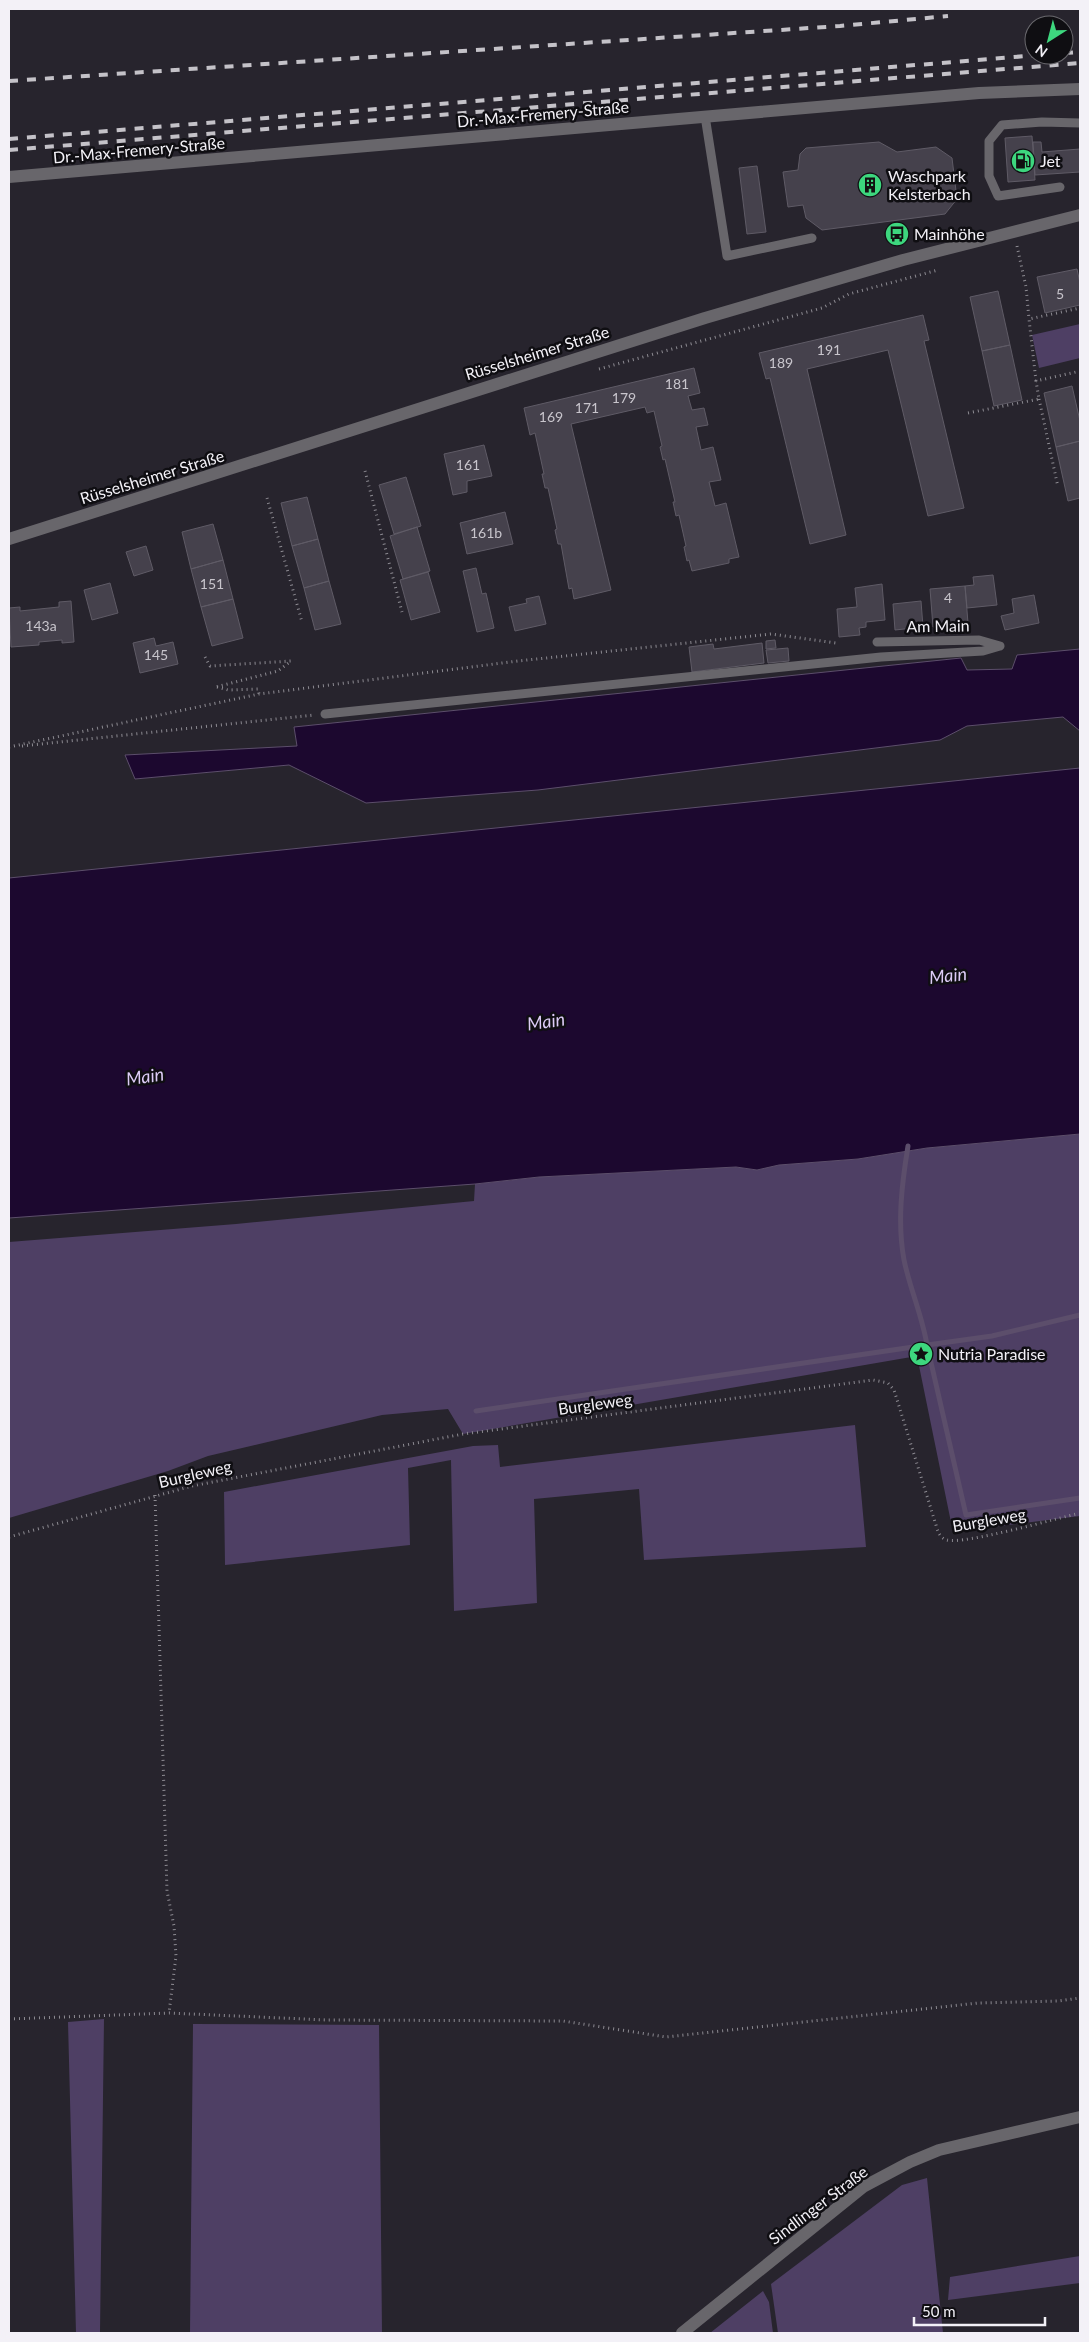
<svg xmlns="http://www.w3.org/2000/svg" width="1089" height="2342" viewBox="0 0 1089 2342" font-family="Lato,sans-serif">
	<rect width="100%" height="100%" fill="#27242d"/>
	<path fill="#4e3f64" d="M1080,324V358L1039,368L1032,335Z
		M1080,1134V1516L953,1532L917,1356L463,1434L448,1409L382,1415L208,1456L168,1471L9,1518V1242L236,1224L474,1201L475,1184L539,1177L736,1167L757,1170L779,1165L858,1159L927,1148Z
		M855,1425L866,1547L644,1560L639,1489L534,1499L537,1603L454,1611L451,1460L408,1468L410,1545L225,1565L224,1492L473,1446L498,1445L500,1467Z
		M104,2019L100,2333H76L68,2022Z
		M193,2024L379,2025L382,2333H190Z
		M927,2178L943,2333H778L771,2284L902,2185Z
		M1080,2256V2283L948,2300L950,2277Z
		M763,2291L769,2302L773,2333H710Z"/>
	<path fill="#1c082f" stroke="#5c4e6b" d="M1080,649V731L1063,717L967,726L940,740L538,790L366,803L289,765L135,779L125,755L297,746L294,727L961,658L967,670L1012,669L1017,655Z
		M1080,768V1134L927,1148L858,1159L779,1165L757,1170L736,1167L539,1177L475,1184L9,1218V878Z"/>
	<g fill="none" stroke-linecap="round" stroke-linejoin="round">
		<path stroke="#5c4e6b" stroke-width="5" d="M1080,1315L992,1336L927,1345L966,1515L1080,1498
			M476,1411L927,1345C922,1315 910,1289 904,1260C897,1222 902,1183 908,1146"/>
	</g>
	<path fill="#45414c" stroke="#5f5b66" d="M1032,136L1035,180L1008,182L1005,138Z
		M879,142L897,152L936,147L952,158L957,199L945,214L822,230L806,218L803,205L788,207L783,172L798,170L800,154L806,148Z
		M1033,142H1041L1042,152L1080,149V172L1035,175Z
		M757,166L766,232L747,234L739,168Z
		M1077,269L1080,283V305L1045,313L1037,277Z
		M998,291L1010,345L982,351L970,297Z
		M923,315L929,340L924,341L964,508L928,516L888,350L807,369L846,535L810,544L770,378L766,379L759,353Z
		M1010,345L1022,400L994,406L982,351Z
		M694,368L700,393L688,396L692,410L704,408L708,425L696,427L701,450L713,447L721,480L709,482L715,506L726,503L739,557L729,559V563L692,571L689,560L687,561L684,547L686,546L679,515L676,516L673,502H675L665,459L663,460L660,447L662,446L654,411L647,413L645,407L571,424L611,590L574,599L572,588L569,589L561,544H558L555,530L557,529L548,488H545L542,474H544L535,433L530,435L524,408Z
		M1072,386L1080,421V441L1056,447L1044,393Z
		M1080,441V498L1068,501L1056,447Z
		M484,445L492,476L467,481V492L453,495L444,454Z
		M406,477L421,526L394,534L379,485Z
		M307,497L318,539L292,546L281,503Z
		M505,512L513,544L467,554L460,523Z
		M213,524L223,560L191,569L182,532Z
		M417,527L430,571L403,579L390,536Z
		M318,539L329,581L304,588L292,546Z
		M146,546L153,570L134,576L126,552Z
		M223,560L233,599L201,607L191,569Z
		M476,568L482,594L486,593L494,628L477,632L463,571Z
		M428,572L440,612L411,620L400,580Z
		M993,575L997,605L967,608L965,586L974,585L973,577Z
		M329,581L341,624L315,630L304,588Z
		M110,583L118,613L92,620L84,590Z
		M882,584L885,620L866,622V627L859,628L860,635L839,637L837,609L857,607L855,588Z
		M965,586L968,623L933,627L930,589Z
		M1034,595L1039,623L1005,630L1001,616L1014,613L1012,599Z
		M539,596L546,624L515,631L509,607L527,603L526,599Z
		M233,599L243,638L212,646L201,607Z
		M71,601L74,642L62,643V640L39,642V645L11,647L9,608L20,607V611L59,607V602Z
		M921,601L923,627L895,630L893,604Z
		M154,638L156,646L173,642L178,664L140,673L133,643Z
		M775,640L776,648L766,649V641Z
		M762,643L764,663L692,672L689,647L713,644L714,649Z
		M788,648L789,661L768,663L766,650Z"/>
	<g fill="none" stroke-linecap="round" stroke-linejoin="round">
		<path stroke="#8d8b92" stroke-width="3" stroke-dasharray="1 4" stroke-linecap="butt" d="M1017,246L1026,287L1029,319
			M599,369L822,308L849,294L938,270
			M1036,381L1029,319L1080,308
			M1039,399L1058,487
			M968,413L1039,399L1036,381L1076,372
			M365,471L402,612
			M267,498L302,622
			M205,657L210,666L291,661L278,671L216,687
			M217,687L228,690L258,689L259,694
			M22,746L314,715
			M9,747L259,694L518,661L771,634L836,643
			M155,1495L167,1891L174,1926L176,1956L169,2013
			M9,1537L192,1486L463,1434L873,1380L888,1383L894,1390L936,1525C938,1532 940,1538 947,1540C962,1545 1059,1518 1080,1513
			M9,2019L169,2013L327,2020L563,2021L666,2037L978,2003L1058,2001L1080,1998"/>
		<path stroke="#68666b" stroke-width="9" d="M705,116L727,256L812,238
			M1060,187L998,196L989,176V141L1002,125L1042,122L1080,123
			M877,642L979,640L1000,646
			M325,714L881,657L983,651L1000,646"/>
		<path stroke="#68666b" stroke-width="12" d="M9,177L979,93L1080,89
			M9,539L705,318L903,260L1080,215"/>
		<path stroke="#68666b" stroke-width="12" d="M682,2333L863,2187L910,2162L939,2150L1080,2117"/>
		<path stroke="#c4c2c8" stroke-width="4" stroke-dasharray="9 9" stroke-linecap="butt" d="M1064,53L1080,52
			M9,81L840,26L948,16
			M9,139L1039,55
			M9,150L1080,63"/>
	</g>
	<defs>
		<g id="fuel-disc" transform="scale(1.25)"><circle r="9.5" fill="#3dd77e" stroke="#0f0e12"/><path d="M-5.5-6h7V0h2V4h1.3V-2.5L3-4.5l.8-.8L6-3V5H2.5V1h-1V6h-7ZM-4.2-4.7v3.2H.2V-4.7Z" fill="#111"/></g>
		<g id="building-disc" transform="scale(1.25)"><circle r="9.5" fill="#3dd77e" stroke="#0f0e12"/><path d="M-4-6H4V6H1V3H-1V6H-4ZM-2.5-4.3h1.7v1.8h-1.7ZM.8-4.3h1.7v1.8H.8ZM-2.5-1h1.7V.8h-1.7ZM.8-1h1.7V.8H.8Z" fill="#111"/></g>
		<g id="bus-disc" transform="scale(1.25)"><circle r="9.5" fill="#3dd77e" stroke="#0f0e12"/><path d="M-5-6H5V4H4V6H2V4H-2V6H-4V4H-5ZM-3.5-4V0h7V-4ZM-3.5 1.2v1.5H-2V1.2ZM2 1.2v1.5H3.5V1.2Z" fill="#111"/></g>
		<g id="sight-disc" transform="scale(1.25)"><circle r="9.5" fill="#3dd77e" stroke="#0f0e12"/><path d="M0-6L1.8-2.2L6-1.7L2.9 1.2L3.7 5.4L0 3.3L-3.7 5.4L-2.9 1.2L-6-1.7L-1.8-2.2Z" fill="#111"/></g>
	</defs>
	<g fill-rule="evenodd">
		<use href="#fuel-disc" x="1023" y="161"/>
		<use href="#building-disc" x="870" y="185"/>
		<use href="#bus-disc" x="897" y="234"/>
		<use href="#sight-disc" x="921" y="1354"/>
	</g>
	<g text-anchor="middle" stroke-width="5" stroke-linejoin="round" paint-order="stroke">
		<g font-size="14" fill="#c8c5cc">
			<text x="1060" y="299">5</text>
			<text x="829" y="355">191</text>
			<text x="781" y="368">189</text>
			<text x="677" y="389">181</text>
			<text x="624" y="403">179</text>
			<text x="587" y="413">171</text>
			<text x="551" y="422">169</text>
			<text x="468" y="470">161</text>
			<text x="486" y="538">161b</text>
			<text x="212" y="589">151</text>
			<text x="948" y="603">4</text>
			<text x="41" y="631">143a</text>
			<text x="156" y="660">145</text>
		</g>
		<g font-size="16" fill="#f3f1f7" stroke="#0f0e12">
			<text transform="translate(543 114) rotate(-5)" y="6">Dr.-Max-Fremery-Straße</text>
			<text transform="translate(139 150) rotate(-5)" y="6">Dr.-Max-Fremery-Straße</text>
			<text transform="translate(537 353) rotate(-17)" y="6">Rüsselsheimer Straße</text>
			<text transform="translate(152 477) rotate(-17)" y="6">Rüsselsheimer Straße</text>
			<text transform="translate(938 626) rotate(-1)" y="6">Am Main</text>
			<text transform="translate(595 1404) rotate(-8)" y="6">Burgleweg</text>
			<text transform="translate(195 1474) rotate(-13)" y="6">Burgleweg</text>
			<text transform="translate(989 1520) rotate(-10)" y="6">Burgleweg</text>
			<text transform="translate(818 2205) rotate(-37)" y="6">Sindlinger Straße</text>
		</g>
		<g font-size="16" fill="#f3f1f7" stroke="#0f0e12" text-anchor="start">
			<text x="1040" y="167">Jet</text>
			<text x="888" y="182">Waschpark<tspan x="888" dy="18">Kelsterbach</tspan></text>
			<text x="914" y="240">Mainhöhe</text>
			<text x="938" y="1360">Nutria Paradise</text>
		</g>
		<g font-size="18" font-style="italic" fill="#ddccf7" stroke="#0f0e12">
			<text transform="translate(948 976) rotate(-6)" y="6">Main</text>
			<text transform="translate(546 1022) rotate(-8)" y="6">Main</text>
			<text transform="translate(145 1077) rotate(-8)" y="6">Main</text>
		</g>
	</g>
	<rect width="1089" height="2342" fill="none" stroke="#f3f1f7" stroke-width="20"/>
	<g transform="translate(1049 40) rotate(216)"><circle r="24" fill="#0f0e12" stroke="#6a696e"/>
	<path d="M0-4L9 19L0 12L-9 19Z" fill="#3dd77e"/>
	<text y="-8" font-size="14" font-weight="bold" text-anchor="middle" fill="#f3f1f7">N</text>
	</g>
	<path d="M914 2317v8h131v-8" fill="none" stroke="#f3f1f7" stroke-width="2.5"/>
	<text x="922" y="2317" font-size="15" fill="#f3f1f7" stroke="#0f0e12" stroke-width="4" paint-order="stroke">50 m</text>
</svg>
